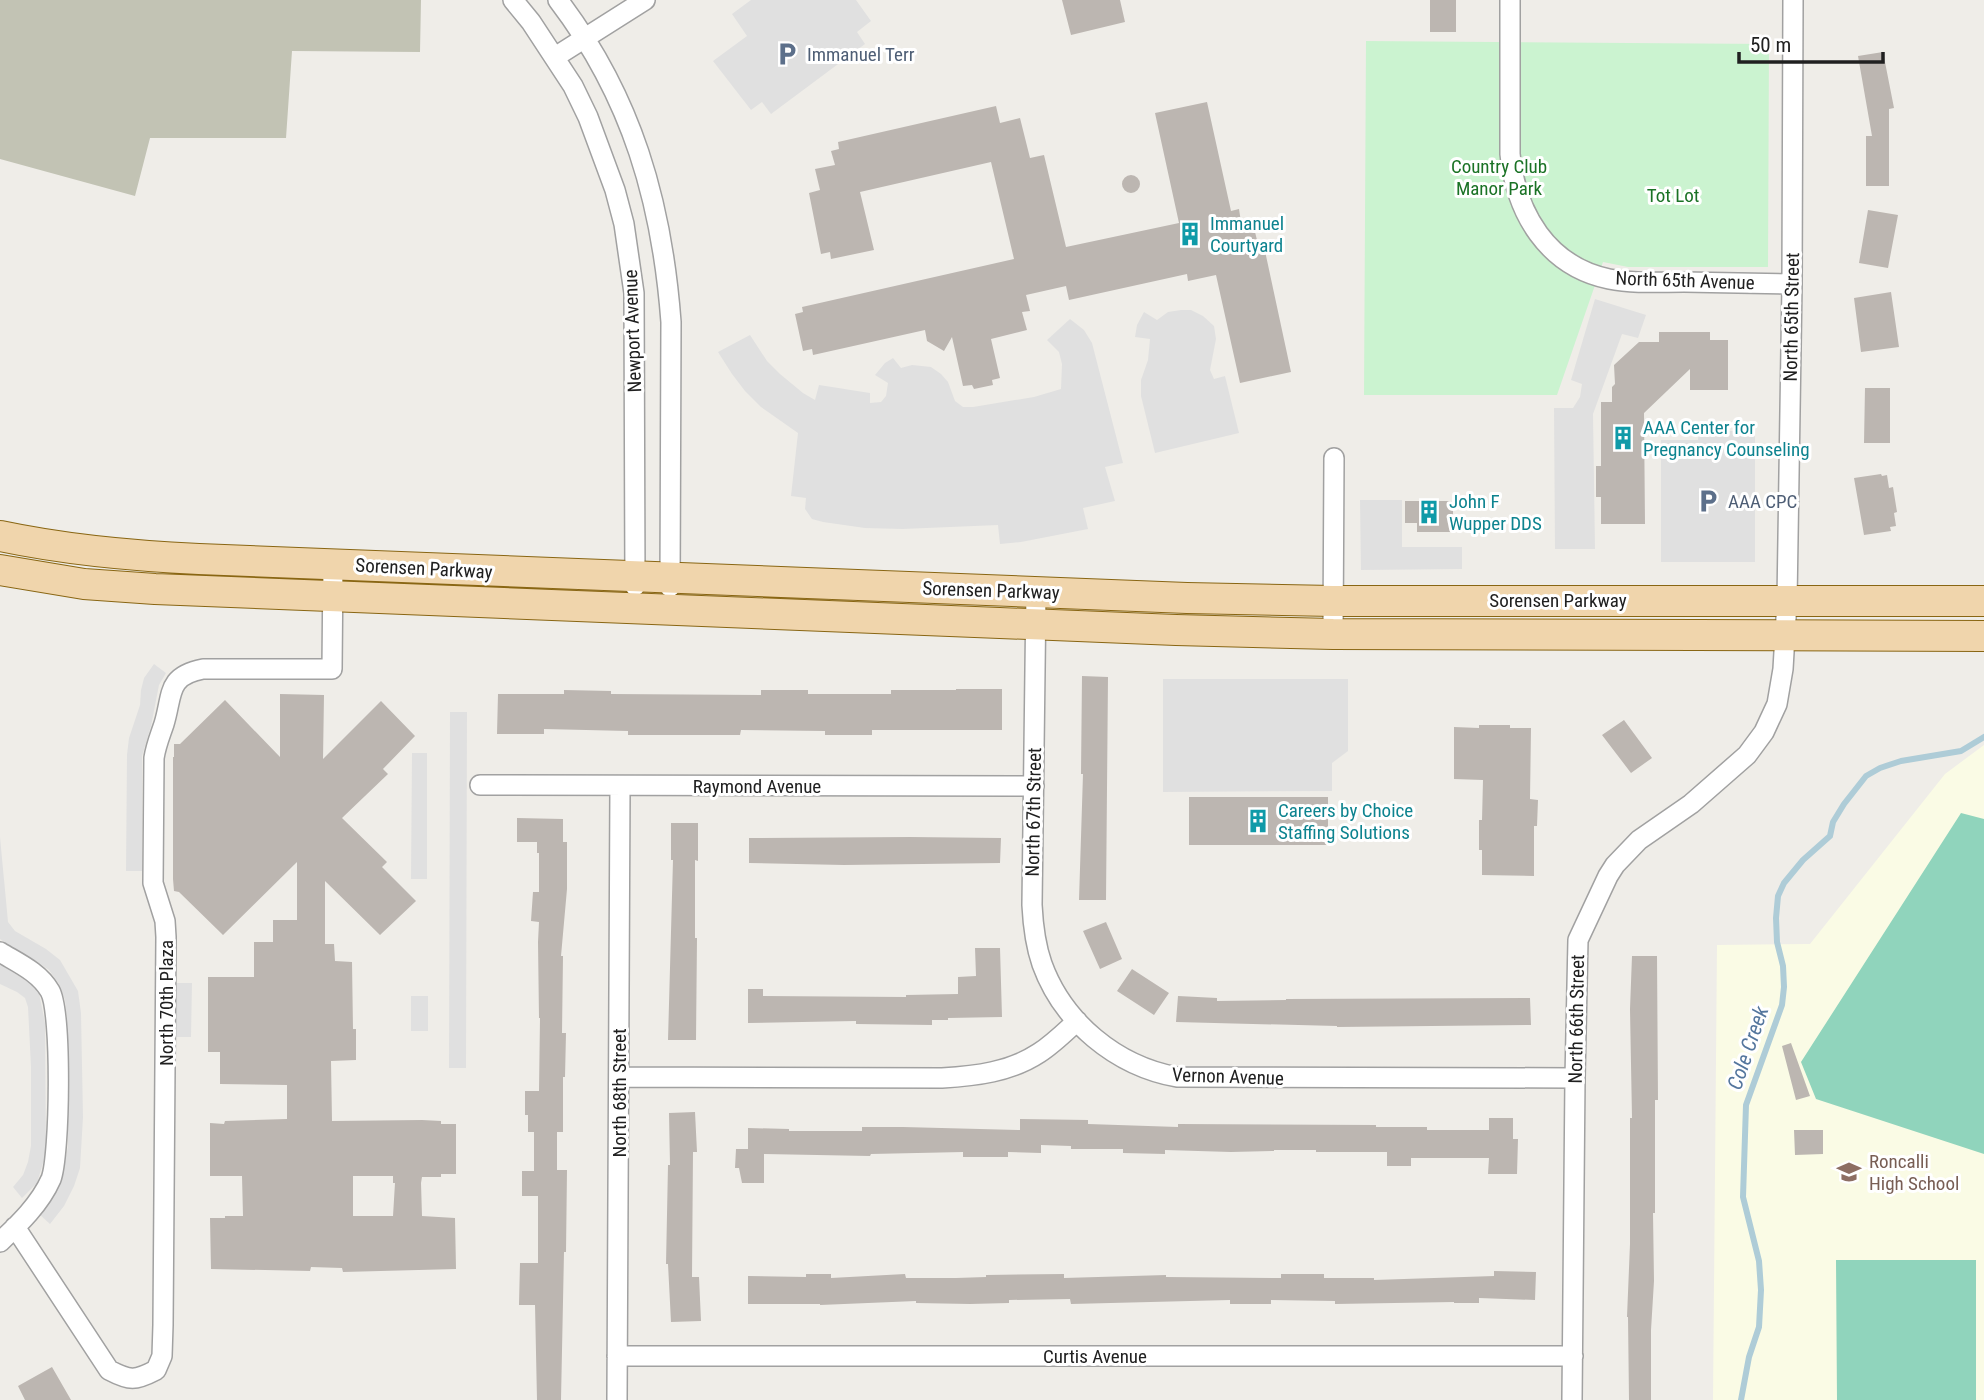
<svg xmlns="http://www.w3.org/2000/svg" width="1984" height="1400" viewBox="0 0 1984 1400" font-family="'Roboto Condensed',sans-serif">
	<rect width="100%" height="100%" fill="#efede8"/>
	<path fill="#fafbe5" d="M1984,745V1400H1713L1717,945L1810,944L1945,774Z"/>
	<path fill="#c2c3b4" d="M0,0H421L420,52L292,51L286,138H150L135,196L0,159Z"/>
	<path fill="#cbf3d0" d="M1366,41L1769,44L1768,267H1628L1603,262L1557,395H1364Z"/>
	<path fill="#90d4bc" d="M1961,813L1984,819V1154L1816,1099L1801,1062Z
		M1836,1260H1976V1400H1837Z"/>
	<path fill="#e0e0e0" d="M751,0H856L871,21L857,32L865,44L771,114L762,102L751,110L713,61L747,36L732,14Z
		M1595,299L1646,315L1638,338L1622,334L1593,414L1595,549H1555L1554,408H1573L1580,397L1582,384L1571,380Z
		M1181,310H1191L1203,316L1214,326L1216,339L1210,370L1214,379L1225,376L1239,433L1155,453L1141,396V380L1148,360L1150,339L1135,337L1137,325L1144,312L1157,320L1168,312Z
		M1070,319L1084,330L1092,343L1123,463L1105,467L1115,501L1083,508L1088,529L1021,542L1000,544L998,525L902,529L865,528L823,522L812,519L805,509L806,498L791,496L798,433L761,407L745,391L732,374L718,352L750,335L767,361L780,374L803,393L815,400L819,385L870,393V403L881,402L886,396L888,383L875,375L885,363L893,358L901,368L912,365L931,367L941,374L948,382L955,401L963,407H973L1034,397L1061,389L1062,364L1059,352L1047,340Z
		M1699,431H1755V562H1661V440H1698Z
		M1360,500H1402V547H1462V569L1361,570Z
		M154,664L166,673L159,685L151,726L142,756V871H126L127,755L129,738L140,705L141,690L144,678Z
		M1163,679H1348V751L1332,763V791L1163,792Z
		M450,712H467L466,1068H449Z
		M412,753H427V879H411Z
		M0,837L8,922L15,931L46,949L60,960L78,991L81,1013L83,1117L80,1168L74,1186L64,1206L50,1224L39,1214L50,1200L62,1179L68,1146L67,1019L65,1000L59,984L49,970L36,961L8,945L0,939Z
		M0,964L33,985L39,993L45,1023L46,1153L37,1183L22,1198L13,1187L23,1175L28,1162L31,1146V1067L28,1007L25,998L17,992L0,984Z
		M176,983H192L191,1037H176Z
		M428,996V1031H411V996Z"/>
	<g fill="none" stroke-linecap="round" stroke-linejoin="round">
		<path stroke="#aeccd7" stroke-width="6" d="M1741,1400L1749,1357L1759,1327L1761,1290L1759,1261L1743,1197L1746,1105L1782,1005L1784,987L1783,966L1777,942L1776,918L1778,896L1784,883L1803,860L1830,836L1833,822L1844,804L1866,776L1880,768L1901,761L1961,751L1984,737"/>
	</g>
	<path fill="#bcb6b1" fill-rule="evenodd" d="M1062,0H1120L1125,22L1071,35Z
		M1430,0H1456V32H1430Z
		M1883,52L1894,108L1889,109V186H1866V136H1872L1858,56Z
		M1207,102L1231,211L1239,209L1241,222L1252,220L1260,252L1265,251L1291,372L1240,383L1216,275L1188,281L1187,274L1069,300L1066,286L1026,295L1030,311L1022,312L1027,330L991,339L1000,378L992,380L993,385L974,389L972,385L963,386L952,337L944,351L927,341L925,330L813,355L812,349L803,351L795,314L803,312L802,307L1014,259L991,162L860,192L874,250L831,259L830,252L821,254L809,193L820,190L815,169L835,165L831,151L839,149L838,142L996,106L1000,123L1020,118L1030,158L1044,155L1066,247L1179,223L1155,113Z
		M1122 184a9 9 0 1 1 18 0a9 9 0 1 1-18 0Z
		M1868,210L1898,215L1888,268L1859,263Z
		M1891,292L1899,347L1861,352L1854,298Z
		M1659,332H1710V340H1728V390H1690V369L1644,413L1645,524H1601V497H1596V466H1601V402H1612V387L1615,384L1614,365L1639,342H1659Z
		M1865,388H1890V443H1864Z
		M1881,474L1882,476L1887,475L1889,488L1893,487L1897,512L1894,513L1896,526L1890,527L1891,531L1864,535L1854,478Z
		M1405,501H1453V532H1417V523H1405Z
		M1082,676L1108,677L1106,900H1079L1083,774H1081Z
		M956,689H1002V730H872V735H825V731L741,730L740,735H628V731L544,729V734H497L498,694H564V690L611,691V694L761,695V690H808V694H891V690H956Z
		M280,694L324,695L323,759L381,701L415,736L383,769L388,774L342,818L387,862L382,867L416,901L380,935L325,881V944H334L335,961L352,962L353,1029H356V1060L331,1061L332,1121L422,1120L441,1121V1124H456V1174H441V1177H422L421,1183L422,1216L455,1218L456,1269L343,1272L342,1268L311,1267L310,1271L211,1269L210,1218H225V1216H243L242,1176H210V1123L224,1124L225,1121L287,1119V1085L220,1084V1052H208V977H254V942H273V920H297V862L223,935L179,892L174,891L173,879V757H174V744H180L225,700L280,757ZM353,1176H393V1183H395L393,1216H353Z
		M1624,720L1652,758L1631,773L1602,735Z
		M1479,725H1510V728H1531L1530,799L1538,800L1537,826H1534V876L1482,875V850H1479V820H1482L1483,780L1454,779V727L1479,728Z
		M1189,797H1328V845H1189Z
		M517,818L563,819V842H567V889L561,956H563L562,1033H566L565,1077H563V1132H557V1170H567L566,1252H564L561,1400H537L535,1305H519L520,1263H538V1196H522V1171H534V1132H528V1115H525V1091H539L540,1018H539L538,942L539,922L531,921L533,892H539V853H537V842H517Z
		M671,823H698V861L695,860V938H697L696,1040H668L673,860H671Z
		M910,837L1001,838L1000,863L844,865L749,863V838Z
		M1106,922L1122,959L1100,969L1083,931Z
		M975,948H1000L1002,1017L948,1018V1020H932V1025L856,1024V1021L748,1023V989H763V996L906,997V995L958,994V977L976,976Z
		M1632,956H1657L1658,1100H1655V1213H1653L1654,1281L1651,1330V1400H1629L1628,1317H1627L1630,1244V1118H1632L1630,1009Z
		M1132,969L1169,993L1154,1015L1117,991Z
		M1178,996L1217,998V1001L1286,1000V999L1530,998L1531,1025L1337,1027V1026L1176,1022Z
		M1791,1043L1810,1096L1796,1100L1782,1046Z
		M695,1112L697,1152H693L692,1277H699L701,1321L671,1322L668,1264H666L668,1165H670L669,1113Z
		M1489,1118H1513V1139H1518L1517,1174H1488L1489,1158H1411V1166H1387V1152H1316V1150H1274V1151L1231,1152L1165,1150V1154L1123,1153V1149H1071V1146L1041,1145V1153L1008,1152V1157H963V1152L871,1154L870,1156L764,1154V1183H742L739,1168H735L736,1149H748V1128L789,1129V1131H862V1127H903L1020,1130V1119L1088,1120V1124L1178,1127V1124L1376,1125V1127H1427V1130H1489Z
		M1794,1130H1823V1154L1795,1155Z
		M1494,1271L1536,1272L1535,1300L1479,1298V1303H1454V1302L1335,1304V1301L1271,1300V1304H1230V1300L1071,1304L1070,1299L1009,1300V1303L970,1304L916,1303V1301L820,1305V1304H748V1276L806,1277V1274H831V1278L905,1274L906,1278H956L986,1277V1275L1064,1274V1278L1166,1275V1277L1281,1278V1274H1324V1278H1374V1280L1494,1276Z
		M52,1367L71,1400H25L18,1386Z"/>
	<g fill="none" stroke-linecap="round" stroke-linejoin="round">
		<g stroke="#a1a1a1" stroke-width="22">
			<path id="minor" d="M513,0L531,22L573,86L588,117L615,190L624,224L634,293L635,586
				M558,0C632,97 662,202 671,322L670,587
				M1510,0V154C1516,213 1547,266 1609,279C1634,284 1660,282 1684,282C1720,283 1756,283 1792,284
				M555,57L645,0
				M1036,592L1032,905C1033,925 1035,944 1042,964C1063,1022 1116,1066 1177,1077L1575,1078
				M1333,634L1334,458
				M480,785L1034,786
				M0,952C18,963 39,972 50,991C62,1012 60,1156 51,1179C40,1204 19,1224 0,1242
				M619,1077L942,1078C976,1076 1010,1072 1039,1053C1053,1044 1065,1032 1077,1021
				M15,1227L109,1370C130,1381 135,1381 156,1370L162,1356L163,1325L166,937L165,921L153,883L154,758C156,745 160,736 164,724C173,695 166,676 203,669H332L333,564
				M617,1356H1573
				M617,1400L620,786
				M1572,1400L1575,1078L1578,940L1608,876L1615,865L1639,840L1691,804L1747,755L1764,732L1777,704L1783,669L1787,601L1792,284L1793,0"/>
		</g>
		<g stroke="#896613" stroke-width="32">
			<path id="primary" d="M0,536C66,550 132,556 199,559L1187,598L1333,601H1984
				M0,570L84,584L155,589L1176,630L1333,634L1984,636"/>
		</g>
		<use href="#minor" stroke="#fff" stroke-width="19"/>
		<use href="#primary" stroke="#f0d5ac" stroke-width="30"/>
	</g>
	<defs>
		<g id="parking-bare" transform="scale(1.89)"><path d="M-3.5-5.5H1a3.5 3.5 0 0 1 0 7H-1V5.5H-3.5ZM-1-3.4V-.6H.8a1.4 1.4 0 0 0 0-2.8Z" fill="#5c6f8a" stroke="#fff" stroke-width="2.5" paint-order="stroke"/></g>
		<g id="building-bare" transform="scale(1.89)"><path d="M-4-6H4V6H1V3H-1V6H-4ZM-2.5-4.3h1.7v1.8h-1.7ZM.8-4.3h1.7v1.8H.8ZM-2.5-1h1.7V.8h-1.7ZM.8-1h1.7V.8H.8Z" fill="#0f9aa8" stroke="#fff" stroke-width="2.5" paint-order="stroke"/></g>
		<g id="school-bare" transform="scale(1.89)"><path d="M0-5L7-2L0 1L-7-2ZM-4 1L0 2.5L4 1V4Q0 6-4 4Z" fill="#8d6e63" stroke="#fff" stroke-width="2.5" paint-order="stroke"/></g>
	</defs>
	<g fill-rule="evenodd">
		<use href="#parking-bare" x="787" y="54"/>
		<use href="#building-bare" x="1190" y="234"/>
		<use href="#building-bare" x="1623" y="438"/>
		<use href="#parking-bare" x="1708" y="501"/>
		<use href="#building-bare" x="1429" y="512"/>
		<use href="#building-bare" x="1258" y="821"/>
		<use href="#school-bare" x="1849" y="1172"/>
	</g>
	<g text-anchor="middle" stroke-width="6" stroke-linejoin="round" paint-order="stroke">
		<g font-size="19" fill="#4e5e75" stroke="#fff" text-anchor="start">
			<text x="807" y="61">Immanuel Terr</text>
			<text x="1728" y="508">AAA CPC</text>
		</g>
		<g font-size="19" fill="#1a7225" stroke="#fff">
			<text x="1499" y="173">Country Club<tspan x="1499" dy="22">Manor Park</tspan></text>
			<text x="1673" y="202">Tot Lot</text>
		</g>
		<g font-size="19" fill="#0d838f" stroke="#fff" text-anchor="start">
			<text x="1210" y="230">Immanuel<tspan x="1210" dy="22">Courtyard</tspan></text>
			<text x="1643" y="434">AAA Center for<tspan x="1643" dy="22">Pregnancy Counseling</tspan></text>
			<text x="1449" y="508">John F<tspan x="1449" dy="22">Wupper DDS</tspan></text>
			<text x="1278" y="817">Careers by Choice<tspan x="1278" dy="22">Staffing Solutions</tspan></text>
		</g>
		<g font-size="19" fill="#202020" stroke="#fff">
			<text transform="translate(1685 280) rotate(2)" y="7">North 65th Avenue</text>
			<text transform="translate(1791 317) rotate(-89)" y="7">North 65th Street</text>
			<text transform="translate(632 331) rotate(-92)" y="7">Newport Avenue</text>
			<text transform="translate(424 568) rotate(3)" y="7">Sorensen Parkway</text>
			<text transform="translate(991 590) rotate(2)" y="7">Sorensen Parkway</text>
			<text x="1558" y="607">Sorensen Parkway</text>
			<text x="757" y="793">Raymond Avenue</text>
			<text transform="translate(1033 812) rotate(-89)" y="7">North 67th Street</text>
			<text transform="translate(166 1003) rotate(-90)" y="7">North 70th Plaza</text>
			<text transform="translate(1576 1019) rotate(-89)" y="7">North 66th Street</text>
			<text transform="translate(1228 1076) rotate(2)" y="7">Vernon Avenue</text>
			<text transform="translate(619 1093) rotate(-90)" y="7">North 68th Street</text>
			<text x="1095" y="1363">Curtis Avenue</text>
		</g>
		<g font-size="19" fill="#785e54" stroke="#fff" text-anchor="start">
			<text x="1869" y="1168">Roncalli<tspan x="1869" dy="22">High School</tspan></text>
		</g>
		<g font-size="21" font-style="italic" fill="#54769d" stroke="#fff">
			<text transform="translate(1748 1048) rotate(-71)" y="7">Cole Creek</text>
		</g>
	</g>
	<path d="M1739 52v10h144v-10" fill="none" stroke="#202020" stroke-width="3.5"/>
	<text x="1750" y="52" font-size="21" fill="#202020" stroke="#ffffff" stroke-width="5" paint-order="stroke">50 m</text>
</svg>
